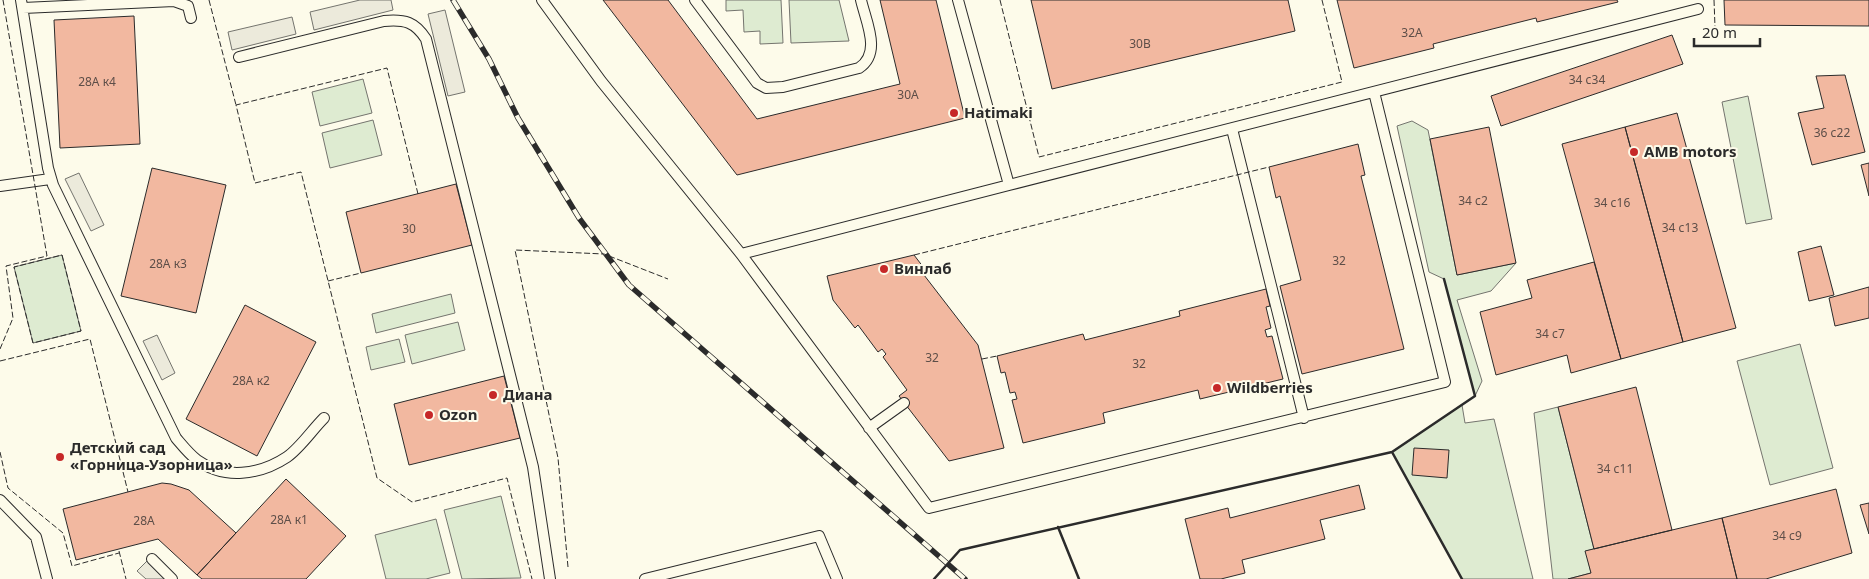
<svg xmlns="http://www.w3.org/2000/svg" width="1869" height="579" viewBox="0 0 1869 579" font-family="'Noto Sans',sans-serif">
	<rect width="100%" height="100%" fill="#fdfbea"/>
	<path fill="#deebd1" stroke="#74746e" d="M726,0H781L783,43L760,44V31L744,32L743,10L726,11Z
		M789,0H839L849,41L791,43Z
		M363,79L372,113L320,126L312,92Z
		M1748,96L1772,219L1746,224L1722,102Z
		M373,120L382,155L330,168L322,133Z
		M1412,121L1428,130L1457,275L1516,263L1491,291L1457,300L1482,381L1475,396L1444,279L1429,272L1397,126Z
		M62,255L81,331L33,343L14,267Z
		M451,294L455,313L376,333L372,314Z
		M458,322L465,350L412,364L405,335Z
		M399,339L405,362L371,370L366,347Z
		M1800,344L1833,468L1770,485L1737,361Z
		M1462,405L1465,423L1494,419L1533,579H1462L1392,452Z
		M1558,407L1594,549L1586,551L1591,573L1568,579H1553L1534,413Z
		M501,496L521,578L462,579L444,510Z
		M436,519L450,573L426,579H386L375,535Z"/>
	<path fill="#eceadb" stroke="#74746e" d="M360,0H391L393,10L314,30L310,12Z
		M445,10L465,92L448,96L428,14Z
		M292,17L296,34L232,50L228,32Z
		M79,173L104,225L91,231L65,179Z
		M157,335L175,373L162,380L143,341Z
		M147,561L166,579H146L137,571Z"/>
	<path fill="#f2b8a0" stroke="#2b2b2b" d="M603,0H668L757,119L900,84L880,0H936L965,118L737,175Z
		M1031,0H1288L1295,31L1052,89Z
		M1337,0H1617L1618,2L1537,22L1536,18L1532,19L1433,44L1434,48L1354,68Z
		M1724,0H1869V26L1725,25Z
		M134,16L140,144L60,148L54,20Z
		M1672,35L1683,64L1501,126L1491,96Z
		M1845,75L1865,152L1812,165L1798,113L1824,108L1816,76Z
		M1677,113L1736,328L1683,342L1625,127Z
		M1489,127L1516,263L1457,275L1430,139Z
		M1625,127L1683,342L1621,359L1562,144Z
		M1358,144L1365,175L1361,176L1404,349L1302,374L1280,286L1301,280L1280,196L1276,198L1269,167Z
		M1869,163V196L1861,165Z
		M152,168L226,185L196,313L121,296Z
		M456,184L472,245L361,273L346,212Z
		M1821,246L1834,295L1809,301L1798,252Z
		M914,255L927,272L924,275L978,345L1004,448L949,461L899,396L907,390L883,357L886,354L882,349L878,352L858,325L855,328L833,300L827,276Z
		M1594,262L1621,359L1571,373L1567,355L1496,375L1480,312L1532,298L1527,280Z
		M1869,287V318L1835,326L1829,298Z
		M1266,289L1270,306L1266,307L1271,328L1265,330L1267,337L1272,336L1283,379L1200,399L1198,390L1103,413L1105,423L1023,443L1012,400L1017,399L1015,392L1010,393L1005,372L1001,373L997,356L1083,334L1085,340L1180,316L1179,311Z
		M245,305L316,342L257,456L186,419Z
		M504,376L520,438L409,465L394,404Z
		M1636,387L1672,530L1594,549L1558,407Z
		M1414,448L1449,450L1447,478L1412,475Z
		M286,479L346,536L306,579H202L197,575Z
		M162,483L171,484L189,490L236,533L197,575L158,539L76,560L63,509Z
		M1359,485L1365,509L1320,520L1325,539L1242,560L1245,573L1221,579H1200L1185,519L1228,508L1230,518Z
		M1836,489L1852,553L1766,579H1737L1722,518Z
		M1869,503V534L1860,505Z
		M1722,518L1737,579H1568L1591,573L1585,551Z"/>
	<g fill="none" stroke-linecap="round" stroke-linejoin="round">
		<g stroke="#2b2b2b" stroke-width="12">
			<path id="lane" d="M21,0L48,168L53,185L176,438C182,445 189,454 197,460C224,480 260,475 287,457C300,448 312,430 324,418
				M542,0L601,81L741,254L929,508L1445,382L1374,92
				M695,0L757,83L766,88L783,87L859,68C882,53 866,22 861,0
				M23,8L174,1L188,6L191,18
				M239,57L384,21C405,19 415,22 426,39L533,467L550,579
				M1232,129L1304,418
				M1009,185L1698,9
				M0,186L50,179
				M741,254L1009,185L958,0
				M869,428L904,403
				M0,500L36,537L47,579
				M152,559L172,579
				M645,579L819,536L837,579"/>
		</g>
		<use href="#lane" stroke="#fdfbea" stroke-width="10"/>
		<g stroke="#2b2b2b" stroke-width="5.5">
			<path id="rail" d="M453,0L489,59L518,118L579,218L629,285L965,579"/>
		</g>
		<use href="#rail" stroke="#fdfbea" stroke-width="4" stroke-dasharray="11" stroke-linecap="butt"/>
		<path stroke="#2b2b2b" stroke-width="1" stroke-dasharray="6 2.5" stroke-linecap="butt" d="M209,0L236,105
			M1000,0L1039,157L1342,82L1322,0
			M1714,0L1715,27
			M418,194L387,68L236,105L255,183L301,172L377,478L412,502L507,478L532,579
			M62,255L81,331L33,343L14,267Z
			M914,255L1269,167
			M328,281L361,273
			M0,349L13,318L6,266L47,256L3,0
			M982,359L997,356
			M0,361L90,339L128,492
			M0,452L8,488L63,533L72,566L119,553
			M119,551L126,579
			M568,567L558,458L515,250L604,254L668,279"/>
		<path stroke="#2b2b2b" stroke-width="2.5" d="M1392,452L1462,579
			M1058,527L1079,579
			M934,579L960,550L1392,452L1475,396L1444,279"/>
	</g>
	<g fill="#c62828" stroke="#fdfbea" stroke-width="2">
		<circle cx="954" cy="113" r="5"/>
		<circle cx="1634" cy="152" r="5"/>
		<circle cx="884" cy="269" r="5"/>
		<circle cx="1217" cy="388" r="5"/>
		<circle cx="493" cy="395" r="5"/>
		<circle cx="429" cy="415" r="5"/>
		<circle cx="60" cy="457" r="5"/>
	</g>
	<g text-anchor="middle" stroke-width="4" stroke-linejoin="round" paint-order="stroke">
		<g font-size="12" fill="#5d4e48">
			<text x="1412" y="37">32А</text>
			<text x="1140" y="48">30В</text>
			<text x="1587" y="84">34 с34</text>
			<text x="97" y="86">28А к4</text>
			<text x="908" y="99">30А</text>
			<text x="1832" y="137">36 с22</text>
			<text x="1473" y="205">34 с2</text>
			<text x="1612" y="207">34 с16</text>
			<text x="1680" y="232">34 с13</text>
			<text x="409" y="233">30</text>
			<text x="1339" y="265">32</text>
			<text x="168" y="268">28А к3</text>
			<text x="1550" y="338">34 с7</text>
			<text x="932" y="362">32</text>
			<text x="1139" y="368">32</text>
			<text x="251" y="385">28А к2</text>
			<text x="1615" y="473">34 с11</text>
			<text x="289" y="524">28А к1</text>
			<text x="144" y="525">28А</text>
			<text x="1787" y="540">34 с9</text>
		</g>
		<g font-size="15" font-weight="bold" fill="#2b2b2b" stroke="#fdfbea" text-anchor="start">
			<text x="964" y="118">Hatimaki</text>
			<text x="1644" y="157">AMB motors</text>
			<text x="894" y="274">Винлаб</text>
			<text x="1227" y="393">Wildberries</text>
			<text x="503" y="400">Диана</text>
			<text x="439" y="420">Ozon</text>
			<text x="70" y="453">Детский сад<tspan x="70" dy="17">«Горница-Узорница»</tspan></text>
		</g>
	</g>
	<path d="M1694 38v8h66v-8" fill="none" stroke="#2b2b2b" stroke-width="2.5"/>
	<text x="1702" y="38" font-size="15" fill="#2b2b2b" stroke="#fdfbea" stroke-width="4" paint-order="stroke">20 m</text>
</svg>
